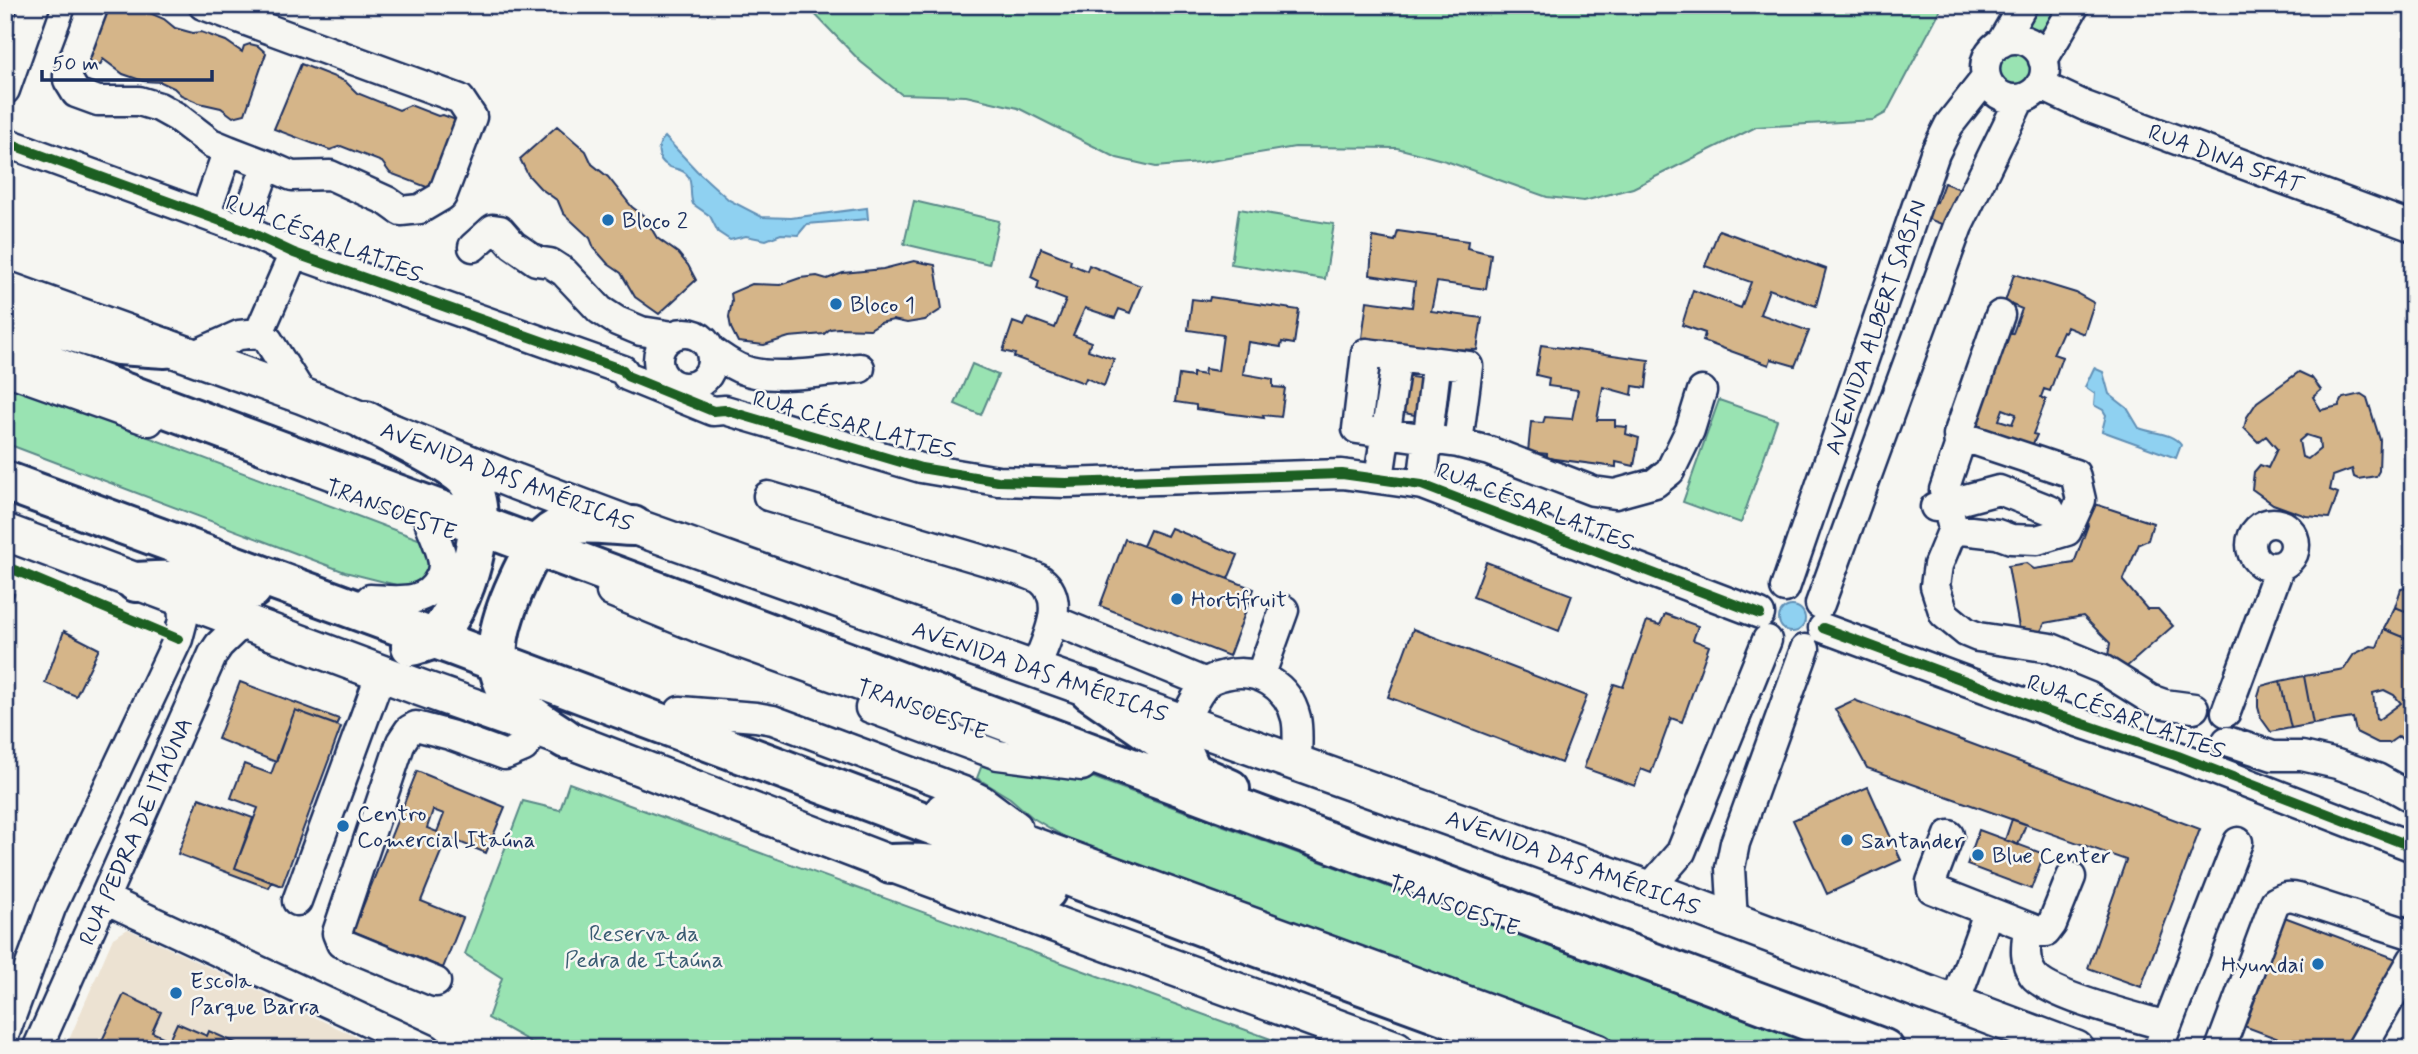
<svg xmlns="http://www.w3.org/2000/svg" width="2418" height="1054" viewBox="0 0 2418 1054" font-family="Mynerve,sans-serif">
	<rect width="100%" height="100%" fill="#f6f6f2"/>
	<filter id="ink" filterUnits="userSpaceOnUse"><feTurbulence type="fractalNoise" baseFrequency=".0143" numOctaves="2"/><feDisplacementMap in="SourceGraphic" scale="14" xChannelSelector="R" yChannelSelector="G"/><feConvolveMatrix kernelMatrix="1 2 1 2 8 2 1 2 1" color-interpolation-filters="sRGB"/></filter>
	<g filter="url(#ink)">
		<path fill="#ece2d2" d="M128,929L382,1049H65L113,938Z"/>
		<path fill="#99e3b2" stroke="#5a8988" stroke-width="2" d="M806,5H1943L1886,113L1873,120L1756,127L1633,188L1584,201L1547,197L1446,161L1397,148L1295,147L1199,163L1156,167L1117,158L1018,108L966,96L901,94L861,62Z
			M2032,5H2061C2054,17 2043,41 2028,24Z
			M1997 70a18 18 0 1 1 36 0a18 18 0 1 1-36 0Z
			M914,201L999,221L989,264L904,244Z
			M1239,209L1334,224L1325,279L1231,264Z
			M972,364L998,375L981,415L955,404Z
			M5,383L421,540L428,555L430,571L412,589L345,572L5,443Z
			M1719,400L1777,420L1741,523L1683,502Z
			M982,765L1018,771L1089,776L1827,1049H1633L1068,839L1033,818L1010,798L977,778Z
			M569,783L1298,1049H543L488,1018L502,978L465,954L523,801L560,810Z"/>
		<path fill="#8fd1f1" stroke="#6190b6" stroke-width="2" d="M665,137L697,171L729,200L762,217L791,218L867,208L868,219L807,224L798,235L781,234L766,240L746,236L730,240L718,232L710,216L693,204C689,195 693,184 688,176C683,168 674,170 668,166C656,159 656,145 665,137Z
			M2094,368L2103,372L2109,394L2127,408L2139,428C2154,434 2171,432 2181,445L2176,458L2102,431L2106,415L2103,410L2094,405L2095,394L2085,387Z
			M1779 619a13 13 0 1 1 26 0a13 13 0 1 1-26 0Z"/>
		<path fill="#d5b589" stroke="#1b2f5e" stroke-width="2" fill-rule="evenodd" d="M5,5H23L17,23L5,19Z
			M101,5H124L123,9L143,10L164,19L175,28L193,33L201,32L226,41L242,52L244,46L250,44L258,46L266,53L245,114L233,117L221,108L199,103L181,95L174,88L161,82L143,81L123,74L103,59L100,65L81,58Z
			M301,64L345,81L357,93L399,110L410,105L438,116L443,115L461,122L437,191L390,173L382,162L341,146L330,150L274,129Z
			M557,126L586,151L592,164L608,177L632,207L644,216L657,238L678,253L688,265L696,280L659,314L635,297L621,273L608,264L594,248L590,238L563,213L558,201L540,188L528,175L520,159Z
			M1944,183L1963,190L1949,227L1926,218L1932,201L1937,202Z
			M1719,230L1826,269L1816,306L1769,289L1760,314L1809,331L1795,366L1771,359L1769,365L1703,341L1705,333L1682,325L1693,290L1741,308L1751,282L1705,266Z
			M1398,231L1468,241L1467,248L1491,254L1486,289L1437,282L1431,311L1482,318L1477,350L1454,349V358L1383,349L1384,340L1362,338L1367,301L1412,307L1415,282L1370,275L1373,237L1395,241Z
			M1041,248L1071,260L1070,264L1087,271L1089,265L1141,286L1130,313L1119,309L1115,318L1085,308L1073,335L1091,342L1088,350L1114,359L1104,386L1086,378L1084,383L1014,357L1015,354L1003,351L1013,322L1024,326L1028,318L1055,328L1066,300L1037,289L1039,281L1031,277Z
			M914,261L935,265L942,309L925,320L907,323L893,320L880,323L870,329L838,328L830,329L824,334L789,337L764,345L738,342L731,328L729,317L732,301L731,293L752,284L780,285L800,278L817,276L827,279L843,273L883,269Z
			M2014,274L2076,293L2094,303L2084,334L2067,327L2065,332L2063,331L2053,354L2062,357L2050,391L2044,389L2041,397L2046,400L2033,434L2037,435L2030,450L1975,426L1988,378L1992,379L1997,370L1993,364L2003,336L2013,333L2022,309L2005,302ZM2003,409L2016,414L2012,424L1999,420Z
			M1210,297L1299,310L1294,344L1282,342L1281,347L1248,342L1243,374L1273,379V387L1285,388L1281,417L1263,415L1264,418L1196,409V405L1175,402L1179,375L1193,377V373L1204,375L1205,369L1218,371L1223,335L1188,330L1192,299L1209,301Z
			M1541,345L1649,360L1646,388L1633,386L1632,395L1603,387L1597,420H1615V426L1627,427L1626,434L1639,438L1634,466L1616,462V467L1547,458V454L1528,452L1531,422L1543,423L1545,417L1572,419L1578,390L1548,386L1549,378L1536,375Z
			M2299,372L2312,378L2321,390L2313,397L2321,410L2339,406L2343,398L2361,394L2367,398L2380,440L2379,471L2376,476L2358,479L2354,477L2352,469L2333,476L2330,490L2338,493L2329,518L2306,516L2273,504L2252,489L2254,472L2260,465L2268,468L2277,449L2266,436L2258,442L2244,428L2247,417L2257,402ZM2306,435L2319,439L2320,449L2308,459L2302,457L2299,441Z
			M1404,376L1426,379L1420,416L1399,412Z
			M2089,502L2153,523L2148,540L2139,544L2123,581L2147,609H2158L2173,626L2123,670L2108,656L2110,643L2083,616L2045,623L2040,633H2020L2008,566L2026,563L2034,569L2074,563L2088,525L2083,517Z
			M1171,528L1238,555L1228,579L1143,546L1150,530L1167,536Z
			M1125,539L1254,589L1229,656L1100,606Z
			M1486,562L1572,595L1559,631L1473,597Z
			M2413,587V614L2395,607L2401,589Z
			M5,590L14,594L5,616Z
			M2395,607L2413,614V641L2384,629Z
			M1665,614L1698,626L1693,640L1709,646L1682,722L1671,718L1651,773L1641,769L1635,786L1584,768L1614,684L1623,687L1647,621L1660,625Z
			M1413,629L1587,696L1561,763L1388,697Z
			M2384,629L2413,641V752L2399,736L2389,743H2378L2356,732L2353,718L2313,724L2304,676L2344,669L2354,654L2371,646L2377,647ZM2384,690L2394,695L2401,703L2378,720L2376,719L2373,693Z
			M64,631L99,649L76,696L45,683Z
			M2304,676L2313,724L2291,728L2280,681Z
			M2280,681L2291,728L2271,732L2261,718L2258,707V696L2261,686Z
			M240,682L339,719L336,725L295,710L276,762L218,739Z
			M1854,700L2200,829L2141,987L2088,968L2126,860L1867,768L1835,709Z
			M295,710L341,727L282,886L235,868L258,808L231,798L244,764L271,774Z
			M417,771L505,807L486,853L447,837L421,901L463,918L443,968L353,931ZM433,810L444,814L437,832L427,828Z
			M1868,787L1901,860L1827,894L1793,820Z
			M199,798L253,818L235,868L271,882L269,888L178,854Z
			M2012,819L2026,824L2018,845L2005,840Z
			M1979,830L2044,854L2031,889L1967,865Z
			M2279,915L2402,961L2347,1049H2305L2236,1023Z
			M124,994L161,1012L152,1032L165,1038L160,1049H98Z
			M177,1023L207,1036L209,1031L249,1049H165Z"/>
		<g fill="none" stroke-linecap="round" stroke-linejoin="round">
			<g stroke="#1b2f5e" stroke-width="33">
				<path id="minor" d="M94,5L68,74V80L76,93L98,101H139L159,107L177,117L211,143L228,150
					M203,5L460,99L472,117L442,196L420,209L401,211L387,201L330,175L292,176L267,165
					M1985 69a30 30 0 1 1 60 0a30 30 0 1 1-60 0Z
					M2001,43L2023,5
					M2043,60L2075,5
					M2040,85L2085,106L2413,227
					M5,90L35,5
					M5,142L243,229L294,253L623,370L627,376L713,411L725,410L921,468L998,481L1066,483L1342,474L1422,485L1760,614
					M205,215L228,150L267,165L243,229
					M473,247L493,229L500,230L513,245L536,261L550,263L564,272L600,310L617,321L641,331L673,336
					M2000,315L1958,435L1959,446L1944,490L1953,529L1938,565L1935,586L1944,614L1966,632L1978,637L2051,648L2102,669L2150,699L2164,704L2194,708
					M259,333L294,253
					M658 360a27 27 0 1 1 54 0a27 27 0 1 1-54 0Z
					M710,350C721,357 732,366 744,370C772,381 829,371 860,368
					M1366,353L1468,366L1458,443L1357,429Z
					M192,356L239,335L259,333L268,340L303,396
					M5,370L149,421
					M1458,443L1489,451L1593,491L1615,494L1655,483L1670,471L1690,430L1702,391
					M1379,478L1395,370
					M1422,485L1435,376
					M768,496L1020,571C1027,574 1035,576 1041,580C1069,602 1044,644 1035,669
					M1935,507L1999,490L2050,510
					M2251 545a22 22 0 1 1 44 0a22 22 0 1 1-44 0Z
					M1953,529L1997,534L2011,539L2037,540L2067,531L2081,500L2075,474L1958,435
					M1785,588L1935,153L1949,125L1986,78
					M611,592L706,631L904,702
					M370,599C395,600 426,606 439,579C443,572 444,565 442,558C440,546 433,533 429,521
					M1820,604L1958,226L2020,99
					M1053,620L1206,683
					M1823,628L2060,716L2178,756L2413,847
					M1261,674L1284,610
					M870,708L998,755L1082,766
					M680,711L756,717L773,720L966,792L982,800L1017,826
					M2226,712L2280,566
					M1183,721C1190,710 1197,693 1206,684C1210,679 1220,676 1225,675C1257,667 1288,685 1296,718C1299,731 1297,748 1297,762
					M2227,741L2273,756H2302L2337,764L2377,778L2413,798
					M941,808L1599,1049
					M1949,835L1931,882L1932,889L2041,932H2046L2052,924L2071,877
					M1649,889L1681,852L1767,640
					M105,899L427,1049
					M297,901L381,673
					M1733,921L1730,868L1735,843L1805,649
					M2028,928C2026,945 2023,960 2033,975C2048,996 2139,1018 2167,1026
					M436,982L341,943L337,933L401,742L409,730L416,726L450,735L505,755L524,747L538,728
					M1955,1003L1988,913
					M5,1033L51,908L178,639L183,620L182,599
					M37,1049L213,654L219,645L244,621
					M2158,1049L2238,842
					M2220,1049L2275,902C2284,897 2288,895 2298,898L2413,935
					M2361,1049L2413,959"/>
			</g>
			<g stroke="#1b2f5e" stroke-width="40">
				<path id="major" d="M5,289L303,396L516,482L633,526L1649,889L2076,1049
					M5,532L421,688L566,739L891,864L1396,1049"/>
			</g>
			<g stroke="#1b2f5e" stroke-width="44">
				<path id="highway" d="M5,322L44,324L118,345L165,348
					M5,348C633,578 1257,817 1884,1049
					M366,421C388,433 456,465 468,482C494,517 464,608 435,637C430,642 418,644 411,646
					M5,481L457,647L1236,939L1537,1049
					M136,582C175,579 214,580 252,589
					M1089,690L1185,756L1192,772L1230,789
					M566,739C549,727 528,716 514,700C485,664 500,620 517,583C526,563 537,539 558,528C575,519 614,526 633,526
					M891,864C946,860 994,877 1046,891"/>
			</g>
			<use href="#minor" stroke="#f6f6f2" stroke-width="28"/>
			<use href="#major" stroke="#f6f6f2" stroke-width="35"/>
			<use href="#highway" stroke="#f6f6f2" stroke-width="38"/>
			<g stroke="#f6f6f2" stroke-width="15">
				<path id="cycleway" d="M5,142L243,229L294,253L623,370L627,376L713,411L725,410L921,468L998,481L1066,483L1342,474L1422,485L1760,614
					M5,566L178,639
					M1823,628L2060,716L2178,756L2413,847"/>
			</g>
			<use href="#cycleway" stroke="#1b5e20" stroke-width="10"/>
		</g>
	</g>
	<g fill="#1f6fb2" stroke="#f6f6f2" stroke-width="2.5">
		<circle cx="608" cy="220" r="7"/>
		<circle cx="836" cy="304" r="7"/>
		<circle cx="1177" cy="599" r="7"/>
		<circle cx="343" cy="826" r="7"/>
		<circle cx="1847" cy="840" r="7"/>
		<circle cx="1978" cy="855" r="7"/>
		<circle cx="2318" cy="964" r="7"/>
		<circle cx="176" cy="993" r="7"/>
	</g>
	<g text-anchor="middle" stroke-width="5" stroke-linejoin="round" paint-order="stroke">
		<g font-size="23" fill="#1b2f5e" stroke="#f6f6f2">
			<text transform="translate(2226 158) rotate(20)" y="8">RUA DINA SFAT</text>
			<text transform="translate(324 238) rotate(21)" y="8">RUA CÉSAR LATTES</text>
			<text transform="translate(1875 327) rotate(-71)" y="8">AVENIDA ALBERT SABIN</text>
			<text transform="translate(854 424) rotate(15)" y="8">RUA CÉSAR LATTES</text>
			<text transform="translate(507 476) rotate(21)" y="8">AVENIDA DAS AMÉRICAS</text>
			<text transform="translate(1535 506) rotate(21)" y="8">RUA CÉSAR LATTES</text>
			<text transform="translate(391 509) rotate(20)" y="8">TRANSOESTE</text>
			<text transform="translate(1040 671) rotate(19)" y="8">AVENIDA DAS AMÉRICAS</text>
			<text transform="translate(922 709) rotate(20)" y="8">TRANSOESTE</text>
			<text transform="translate(2126 716) rotate(20)" y="8">RUA CÉSAR LATTES</text>
			<text transform="translate(135 831) rotate(-66)" y="8">RUA PEDRA DE ITAÚNA</text>
			<text transform="translate(1573 862) rotate(20)" y="8">AVENIDA DAS AMÉRICAS</text>
			<text transform="translate(1454 905) rotate(20)" y="8">TRANSOESTE</text>
		</g>
		<g font-size="23" fill="#1b2f5e" stroke="#f6f6f2" text-anchor="start">
			<text x="622" y="228">Bloco 2</text>
			<text x="850" y="312">Bloco 1</text>
			<text x="1191" y="607">Hortifruit</text>
			<text x="357" y="821">Centro<tspan x="357" dy="26">Comercial Itaúna</tspan></text>
			<text x="1861" y="848">Santander</text>
			<text x="1992" y="863">Blue Center</text>
			<text x="2304" y="972" text-anchor="end">Hyundai</text>
			<text x="190" y="988">Escola<tspan x="190" dy="26">Parque Barra</tspan></text>
		</g>
		<g font-size="23" fill="#3a5c73" stroke="#f6f6f2">
			<text x="644" y="941">Reserva da<tspan x="644" dy="26">Pedra de Itaúna</tspan></text>
		</g>
	</g>
	<rect width="2418" height="1054" fill="none" stroke="#f6f6f2" stroke-width="28"/>
	<rect x="14" y="14" width="2390" height="1026" fill="none" stroke="#1b2f5e" stroke-width="2.5" filter="url(#ink)"/>
	<path d="M42 70v10h170v-10" fill="none" stroke="#1b2f5e" stroke-width="3.5"/>
	<text x="52" y="70" font-size="21" fill="#1b2f5e" stroke="#f6f6f2" stroke-width="5" paint-order="stroke">50 m</text>
</svg>
